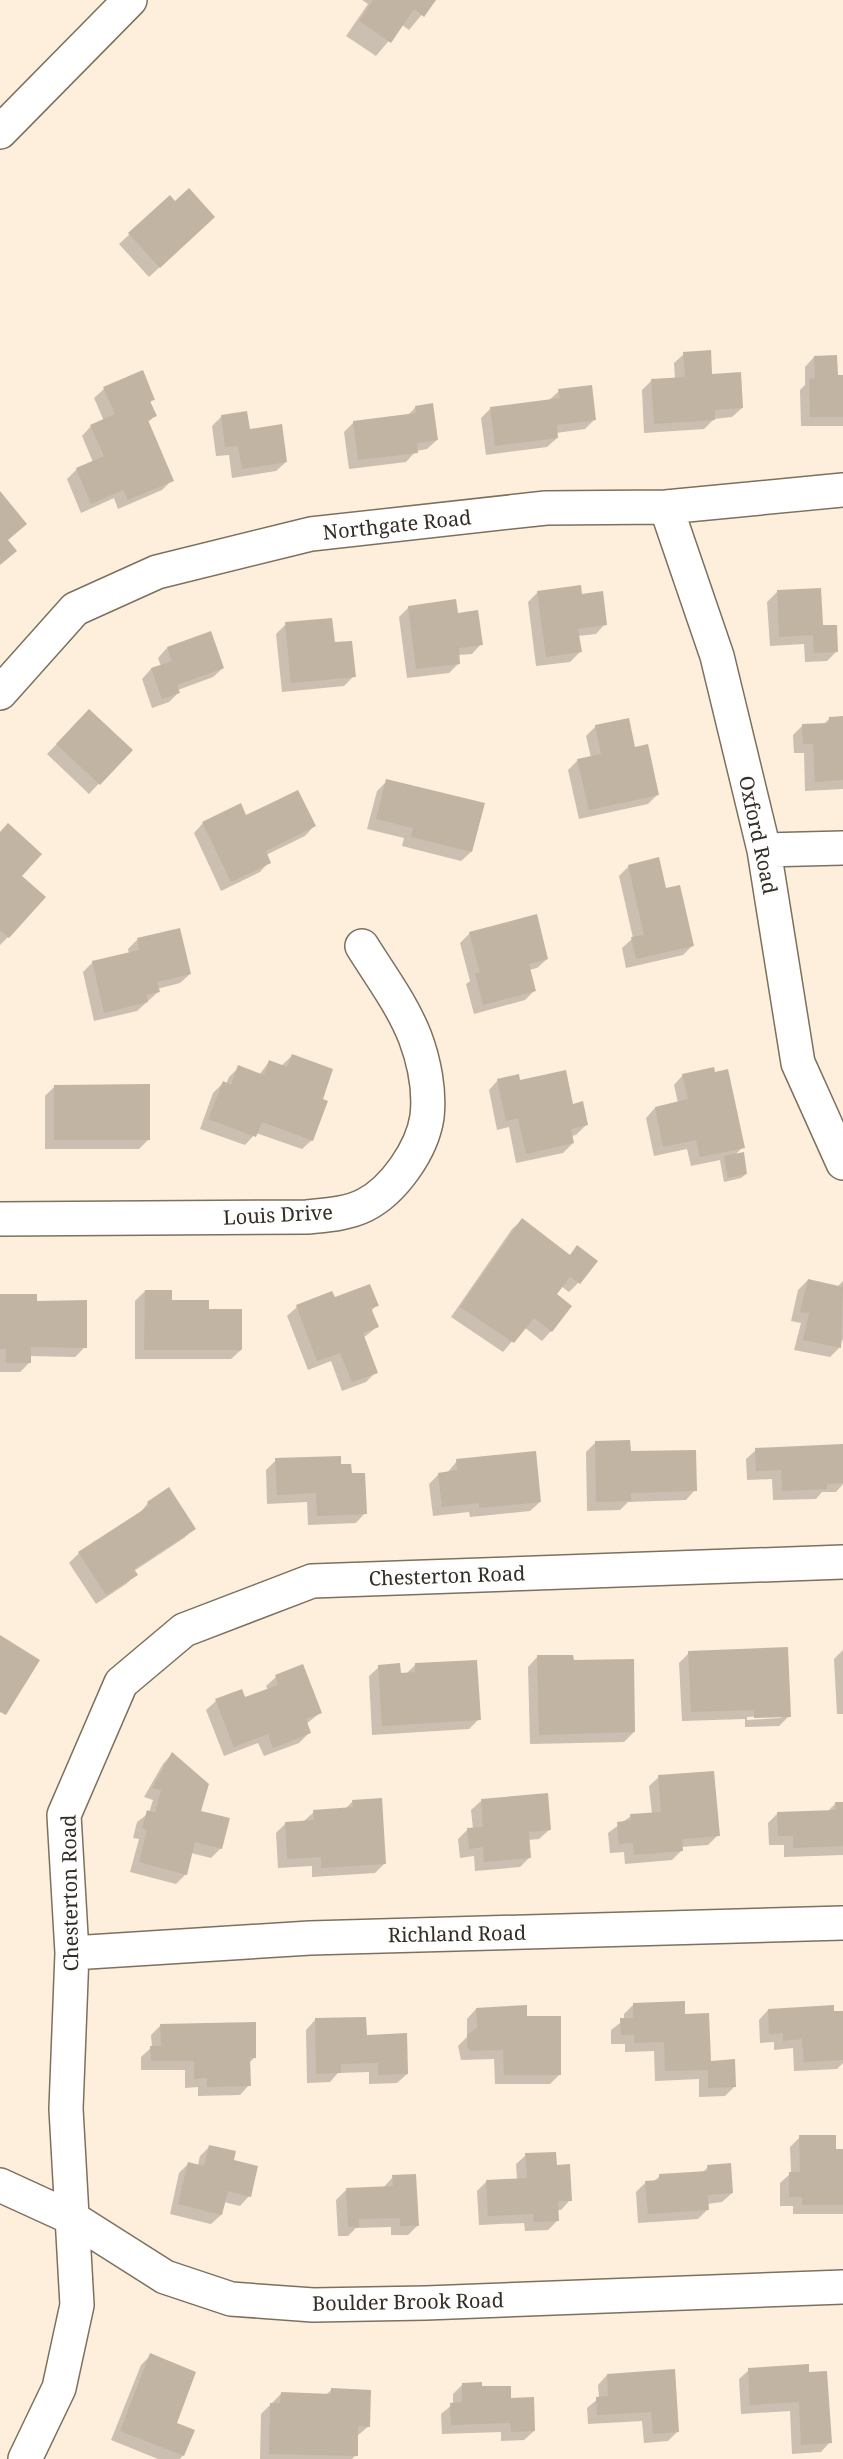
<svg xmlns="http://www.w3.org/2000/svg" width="843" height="2459" viewBox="0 0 843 2459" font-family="'Noto Serif',serif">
	<rect width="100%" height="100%" fill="#fdefdc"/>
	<path fill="#0003" fill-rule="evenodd" d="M362,0H434L409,30L402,25L376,56L346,36L368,4Z
		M170,197L203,227L149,277L119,244Z
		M684,354L742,408L732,417L714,419L704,429L644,433L642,390L651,381L675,379L674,363Z
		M814,357L836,376H843V426H801L800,390L805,385V367Z
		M104,389L153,399L150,403L155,416L147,423L172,480L162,490L118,509L114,498L81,513L67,479L77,469L93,462L82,436L91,426L104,421L94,398Z
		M559,391L595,419L585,429L556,433L557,438L547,447L486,455L481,418L491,408L548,401Z
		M416,407L437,440L427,449L416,451L406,462L349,469L344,432L354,422L408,415Z
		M222,416L249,430L286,462L276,471L232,478L229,455L216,456L212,426Z
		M538,592L581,595L605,624L596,634L578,636L580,652L570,662L536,666L528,602Z
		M777,592L837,651L827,661L805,662L804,644L770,646L767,602Z
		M409,607L457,615L481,644L472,654L458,655L459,663L449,673L407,678L399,617Z
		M286,624L333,644L354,676L344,686L282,692L276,634Z
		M167,648L223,668L213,677L178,690L179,692L169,702L152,708L142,679L151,669L161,666L158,658Z
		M89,711L130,750L89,794L47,754Z
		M843,718V789L805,791L804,753H794L793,735L803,725H823L829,719Z
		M596,726L634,748L657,795L648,804L579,819L568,770L578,760L591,758L586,736Z
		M387,781L471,852L461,861L402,846L404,838L367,829L377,791Z
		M245,817L314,826L305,836L266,855L269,862L260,872L221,891L194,833L203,823Z
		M0,833L20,876L8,937L0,945Z
		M629,866L665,889L693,945L683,955L626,968L622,948L633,938L619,876Z
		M470,933L547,959L537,968L529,970L535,990L525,1000L474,1014L466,984L470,981L460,943Z
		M137,940L190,974L180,983L157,989L158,992L137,1011L94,1021L83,972L93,962L129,954L128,949Z
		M292,1056L321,1099L312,1140L302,1149L256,1133L245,1145L200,1129L213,1093L223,1083L226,1084L229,1077L239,1067L259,1075L269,1062L282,1065Z
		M683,1075L743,1147L735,1155L746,1174L741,1178L724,1182L720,1160L691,1166L687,1149L654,1156L646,1118L655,1108L678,1103L674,1085Z
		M498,1080L519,1082L572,1106L586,1125L576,1135L571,1136L573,1143L563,1153L516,1163L509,1127L497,1130L489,1090Z
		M55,1086L149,1139L139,1149H45V1096Z
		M522,1220L569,1256L578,1247V1283L569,1292L561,1286L555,1294L551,1331L542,1341L524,1327L503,1352L451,1317L512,1229Z
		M808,1280L837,1287L843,1281V1339L839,1348L830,1357L794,1350L801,1323L791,1321L798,1290Z
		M145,1291L170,1301L207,1310L241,1350L231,1359H135V1301Z
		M0,1296L36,1302L85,1347L75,1357L30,1356V1362L20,1372H0Z
		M334,1299L377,1305L371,1311L377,1327L363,1338L376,1372L366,1382L342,1391L331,1361L308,1370L287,1316L297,1307Z
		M595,1443L695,1490L686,1500L628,1502L620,1510L587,1511L586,1452Z
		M843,1446V1484L836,1492H822L816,1499L773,1500L772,1479L747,1480L746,1459L756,1450Z
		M276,1460L340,1466L350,1474L365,1513L356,1523L308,1525L307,1502L267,1504L266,1470Z
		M457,1461L540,1502L530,1511L470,1517L469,1512L433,1516L429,1484L439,1474L447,1473Z
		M148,1503L194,1529L184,1538L134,1571L136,1575L126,1584L96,1604L69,1563L79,1553L139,1514Z
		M843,1650V1714H837L834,1659Z
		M689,1653L789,1716L779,1726L745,1727V1719L682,1721L679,1663ZM781,1715V1718L747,1720V1717Z
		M537,1657L572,1662L634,1732L624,1742L530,1744L528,1667Z
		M415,1665L479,1719L469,1729L372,1735L369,1676L379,1667L406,1674Z
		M276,1677L320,1713L306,1724L309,1733L299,1743L264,1756L258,1743L224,1756L206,1710L216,1701L244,1699L268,1690L266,1686Z
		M172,1754L199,1812L221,1848L211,1858L191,1853L186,1874L176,1884L130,1872L139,1839L133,1838L137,1822L149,1813L153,1800L144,1797L163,1764Z
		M659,1777L718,1835L708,1845L681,1847V1851L672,1860L625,1864L624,1852L610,1853L608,1833L631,1816L652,1814L649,1786Z
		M353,1801L385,1863L375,1873L312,1877V1866L278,1868L276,1833L285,1824L304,1821L314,1812L345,1809Z
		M481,1801L549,1830L539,1839L528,1840L530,1857L520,1867L475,1871L474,1856L460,1858L458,1839L468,1829H473L471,1810Z
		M836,1803H843V1855L784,1857V1845H769L768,1823L778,1813L827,1812Z
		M634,2004L684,2016L710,2062L735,2086L725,2096L699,2097V2079L655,2081L654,2051L625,2052V2044H611V2030L624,2020V2014Z
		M476,2009L525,2018L560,2074L550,2084H495L494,2059L461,2060L458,2046L467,2037V2019Z
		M768,2010L843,2012V2063L837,2069L794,2071L793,2048L774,2050V2042L760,2043L759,2020Z
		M315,2020L365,2036L407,2074L397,2083L369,2084V2072L338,2073L330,2082L307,2083L306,2030Z
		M161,2025L255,2057L249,2063V2085L240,2095L198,2096V2087L185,2088V2070H141V2057L152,2047L151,2035Z
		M800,2137L834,2151H843V2214H793V2206H780V2183L791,2173L790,2147Z
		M210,2146L232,2161L249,2196L240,2206L224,2202L221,2215L211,2224L170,2214L179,2173L189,2163L198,2165L200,2156Z
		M526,2155L555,2166L570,2200L561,2210H557V2221L548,2230L525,2231L524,2223L479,2225L477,2191L487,2181L517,2180L516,2164Z
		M708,2167L732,2193L722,2202L707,2204L708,2209L698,2219L638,2223L636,2192L646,2182L654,2181L660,2176L702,2173Z
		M393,2177L418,2225L408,2235H391V2227L356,2228L348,2236H338L336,2200L346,2190L383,2188Z
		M151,2355L175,2423L183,2455L180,2459H158L111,2440L141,2365Z
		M749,2370L808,2373L830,2442L821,2452L792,2454L790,2411L741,2414L739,2379Z
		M607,2375L678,2431L668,2441L644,2443L642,2421L588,2424L587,2408L599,2398L598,2385Z
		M463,2384L509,2399L534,2431L524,2440L501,2441V2432L442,2434L441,2414L453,2404V2394Z
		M331,2390L369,2426L357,2436L356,2455L352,2459H260L261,2414L281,2394L326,2395Z"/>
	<path fill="#c2b4a2" d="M373,0H436L424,17L414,9L391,43L359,21Z
		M189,188L215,217L160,268L128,233L170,195L175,201Z
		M711,350L712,374L741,372L743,408L715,410V420L654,424L651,379L685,377L683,352Z
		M837,355L838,375H843V417H810L809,379L815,378L814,356Z
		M143,370L155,400L150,401L157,416L148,420L174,481L128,500L123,490L91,504L76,468L104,456L90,425L115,414L103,387Z
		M592,385L596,420L557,425L558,438L495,446L490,407L560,398L558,389Z
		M433,403L438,440L417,443L418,453L358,460L353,421L416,413L415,406Z
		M247,411L250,429L282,424L287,462L242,469L238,446L225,447L221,415Z
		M0,491L27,524L8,540L17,551L0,565Z
		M581,585L582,594L603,591L607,625L578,629L582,652L546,657L537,591Z
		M821,588L823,625H837L838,652L814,653L813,635L779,637L777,590Z
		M456,599L458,613L478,610L483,645L459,648L460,664L416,669L408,606Z
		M332,618L335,642L352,641L356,677L291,683L285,622Z
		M211,631L224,668L177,685L180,693L162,699L151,668L172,661L167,647Z
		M89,709L133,750L100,785L56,744Z
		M843,716V780L815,782L813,744H803L802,724L829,723V717Z
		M629,718L635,747L648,744L659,795L589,810L577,759L601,754L595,725Z
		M386,779L485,803L472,852L411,837L413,828L376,819Z
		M298,790L316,826L266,851L271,863L231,882L202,822L241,803L246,815Z
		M8,823L42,854L22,876L46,897L9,938L0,930V832Z
		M659,857L666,888L680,885L694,946L636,959L631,937L644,935L628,865Z
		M537,914L548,959L529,964L536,991L483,1005L475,973H480L469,932Z
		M180,928L191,974L157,982L160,992L146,995L148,1002L104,1013L92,961L139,950L137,938Z
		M292,1054L333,1069L323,1099L328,1101L313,1141L262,1122L256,1137L208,1119L223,1081L231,1085L238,1065L264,1075L269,1060L287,1067Z
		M714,1067L715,1072L728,1069L745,1148L700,1157L696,1140L663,1147L655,1107L688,1099L682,1074Z
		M566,1070L573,1104L583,1101L588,1125L571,1129L574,1143L526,1154L518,1118L506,1121L497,1079L519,1074L520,1080Z
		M150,1084V1140H54V1085Z
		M744,1152L747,1174L728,1178L724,1156Z
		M522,1218L570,1255L577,1245L598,1261L580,1284L570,1277L557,1294L572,1306L552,1332L534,1318L514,1343L460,1307Z
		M808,1279L843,1287L841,1348L803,1340L809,1313L800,1312Z
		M370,1284L379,1306L371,1308L379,1327L363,1333L378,1373L352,1382L340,1353L317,1361L296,1305L332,1291L335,1297Z
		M145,1290H172V1300H209V1309H242V1350H144Z
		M0,1294H37V1301L87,1300V1348L31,1347V1363H6V1349H0Z
		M630,1440L631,1451L696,1450L697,1491L631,1493V1501L596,1502L595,1441Z
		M843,1444V1483L827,1484V1489L782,1491L781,1470L756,1471L755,1448Z
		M536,1451L541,1502L479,1508V1503L442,1507L438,1473L457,1470L456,1459Z
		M341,1456V1464H351L352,1473H365L367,1514L317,1516L316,1493L277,1495L275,1458Z
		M169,1487L196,1529L134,1569L138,1575L106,1595L78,1552L149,1506L147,1502Z
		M0,1635L40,1660L6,1715L0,1712Z
		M788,1647L791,1717L754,1718V1710L691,1712L688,1651Z
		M537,1655H573L574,1660L634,1659L635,1732L539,1735Z
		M477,1660L481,1720L382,1726L378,1665L400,1663L401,1673L415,1672V1663Z
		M303,1664L322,1713L306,1719L311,1733L273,1748L268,1734L234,1747L215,1699L242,1689L245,1697L278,1685L275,1675Z
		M172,1752L209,1784L201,1811L230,1818L222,1849L195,1842L187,1875L139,1862L147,1830L142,1828L147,1810L155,1813L161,1790L152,1788Z
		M714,1771L720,1836L682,1839L683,1851L634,1855L633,1843L619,1844L617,1822L631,1820L630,1814L661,1812L658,1775Z
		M548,1793L551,1830L529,1832L531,1858L484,1862L483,1847L469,1849L467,1828L483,1827L481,1799Z
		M382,1798L386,1864L321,1868V1857L287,1859L285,1822L314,1820L313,1810L353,1807L352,1800Z
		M835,1802H843V1846L793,1848V1836H778L777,1812L836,1810Z
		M685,2001V2014L709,2013L711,2061L735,2059L736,2087L708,2088V2070L665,2071L664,2042L634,2043V2035H621L620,2018H633V2003Z
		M527,2005V2016H561V2075H504L503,2050L470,2051L467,2047V2035L477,2028L476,2008Z
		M834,2005V2011H843V2060L804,2062L802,2039L783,2041V2033L769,2034L768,2009Z
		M366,2017L367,2035L407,2033L408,2074L378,2075V2063L341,2064V2073L316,2074L315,2018Z
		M256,2022V2058H250L251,2086L207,2087V2078L194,2079V2061H151L150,2046H161L160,2024Z
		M799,2135H836V2149H843V2205H802V2197H789V2172H800Z
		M209,2145L236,2151L234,2160L258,2166L251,2197L228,2191L222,2215L178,2204L188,2162L204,2166Z
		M556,2152L557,2165L570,2164L572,2201H558L559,2221L534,2222L533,2214L488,2216L486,2180L527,2178L525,2153Z
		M731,2163L733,2193L708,2195L709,2210L648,2214L645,2181L659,2180V2174L708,2171L707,2165Z
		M416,2174L419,2226H400V2218L359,2219V2227H348L346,2188L393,2186L392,2175Z
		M150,2353L196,2372L177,2423L195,2430L184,2456L120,2431Z
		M809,2364V2372L827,2371L832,2443L801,2445L799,2402L750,2405L748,2368Z
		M675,2369L679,2432L653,2434L651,2412L597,2415L596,2397L608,2396L607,2374Z
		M482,2382V2386H511V2398L534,2397L535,2431L511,2432L510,2423L451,2425L450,2403L462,2402V2383Z
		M331,2388L371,2390L370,2427L358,2426V2456L269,2454L270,2403H280L281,2392L331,2394Z"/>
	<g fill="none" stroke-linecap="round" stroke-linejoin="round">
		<g stroke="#7c705f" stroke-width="36">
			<path id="minor" d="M666,507L717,656L764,850L798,1063L843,1163
				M0,693L75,609L157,572L311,534L546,508L666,507L843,490
				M764,850L843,848
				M0,1219L307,1217C326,1215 347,1214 365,1205C394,1190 422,1150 427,1117C430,1091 424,1061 415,1037C402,1004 380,975 362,946
				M72,1953L310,1938L843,1923
				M0,2185L72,2218L165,2277L231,2299L313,2305L426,2303L843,2287
				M25,2459L59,2388L77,2305L66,2109L72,1953L64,1815L121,1683L184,1630L312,1581L843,1562"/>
		</g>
		<g stroke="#7c705f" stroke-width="36">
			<path id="secondary" d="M0,132L130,0"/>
		</g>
		<use href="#minor" stroke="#fff" stroke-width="33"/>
		<use href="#secondary" stroke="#fff" stroke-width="33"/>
	</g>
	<g text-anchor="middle" stroke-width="6" stroke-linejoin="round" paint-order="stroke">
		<g font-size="20" fill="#332d26" stroke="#fefefe">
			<text transform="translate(397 525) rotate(-6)" y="7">Northgate Road</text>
			<text transform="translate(758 835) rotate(78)" y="7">Oxford Road</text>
			<text transform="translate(278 1215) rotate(-3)" y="7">Louis Drive</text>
			<text transform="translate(447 1576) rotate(-2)" y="7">Chesterton Road</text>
			<text transform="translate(70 1893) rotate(-91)" y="7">Chesterton Road</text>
			<text transform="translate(457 1934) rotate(-1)" y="7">Richland Road</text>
			<text transform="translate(408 2302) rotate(-1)" y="7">Boulder Brook Road</text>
		</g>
	</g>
</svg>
